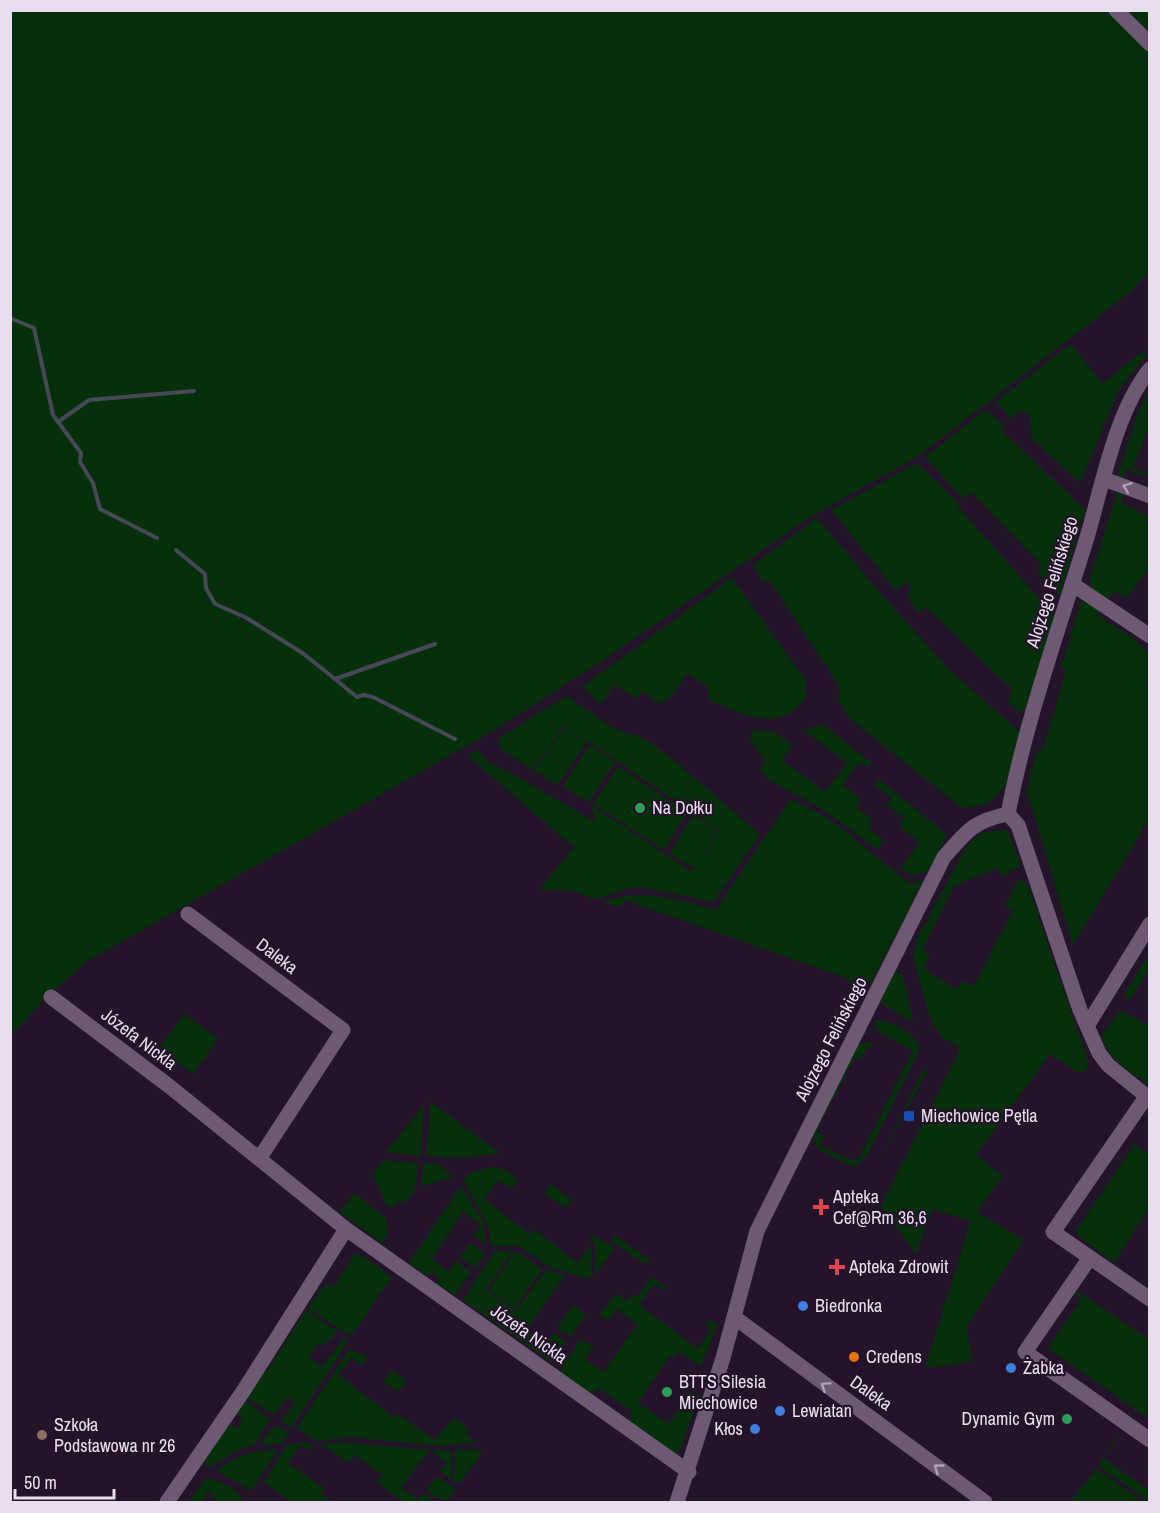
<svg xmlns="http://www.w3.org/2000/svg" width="1160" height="1513" viewBox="0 0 1160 1513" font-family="'Archivo Narrow',sans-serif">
	<rect width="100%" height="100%" fill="#24142a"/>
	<path fill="#06300c" d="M11,11H1149V272L1130,292L917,457L810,517L602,661L493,731L88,961L46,997L11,1036Z
		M1071,344L1103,384L1143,351L1147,355L1119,389L1080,483L1032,438L1030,416L1021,410L1012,419L996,402Z
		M1149,388V426L1133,468L1149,475V478L1126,469L1122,480L1117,478L1138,413Z
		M986,410L1005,426L1001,430L1085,510L1060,596L1038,574L1041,564L971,492L964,499L925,457Z
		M917,463L959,504L957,506L1055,616L1031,707L1022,713L1008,702L1012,689L926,607L918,613L907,595L912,587L904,582L896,591L832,510Z
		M1118,490L1124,492L1122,502L1126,506L1149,516V568L1127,598L1115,591L1107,600L1091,588L1090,579Z
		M817,518L888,602L951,671L1023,735C1013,770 1005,811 961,807L849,718L838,699L840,687L769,580L764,583L753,565Z
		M732,578L806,681V699C775,734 745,715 709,700L708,687L687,673L672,696L659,704L643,691L636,699L615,684L601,704L582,687Z
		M1081,601H1087L1099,611L1097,615L1133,638L1149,655V682L1145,688L1150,691V825H1142L1141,833L1073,945L1027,791L1037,750H1043L1066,671L1061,668Z
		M567,696L613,728L645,739L670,757L754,829L759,836L713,902L643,887L626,889L597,899L569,890H539L574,847L468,756L478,750L489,763L513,774L595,822L592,806L692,872L695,868L670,854L693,815L717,830L698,863L719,830L565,726L532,770L501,749L498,739Z
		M822,724L872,763L868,767L860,762L843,785L861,800L856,807L872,819L868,828L884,840L877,849L821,808L769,780L760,769L765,762L750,739L753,731H773L793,745L782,760L825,792L847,763L804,730Z
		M566,727L587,742L557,785L534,770Z
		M590,745L615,762L588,802L563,786Z
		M618,767L687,812L664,850L593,804Z
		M879,779L947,835L929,871L912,876L901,868L920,842L900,827L904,818L887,805L892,798L875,785Z
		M791,799L828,818L910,884L924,879L871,983L860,990L850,986L849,979L625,900L621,907L602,902C642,888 677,899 716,910Z
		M1007,830L1020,862L1019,867L1002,876L998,868L954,886L922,950L930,955L924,969L957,990L962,981L974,986L1013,911L1005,906L1017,882L1021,880L1027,883L1089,1064L1084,1072H1077L1050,1054L976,1155L1003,1176L977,1212L1024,1240L967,1326L972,1362L925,1368L971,1221L932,1209L916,1254L881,1206L958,1054V1046L941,1037L930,1018L913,957L918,937L968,844L983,832Z
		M1149,954V969L1130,1000L1124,996Z
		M895,971L902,974L913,1019L908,1020L883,1004L881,998Z
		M1120,1010L1149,1026V1085C1130,1071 1109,1060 1101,1037Z
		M184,1014L218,1039L193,1074L159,1049Z
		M874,1021C890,1019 919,1034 919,1051L867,1155L858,1164L851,1166L818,1149L813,1135L859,1043L873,1042L860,1059H854L816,1132L824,1136L820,1145L852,1161L859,1158L913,1051L878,1031Z
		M923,1070H927V1072L881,1158Z
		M431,1102L500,1153L461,1158L426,1156Z
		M424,1105L420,1156L386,1152Z
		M1132,1143L1149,1154V1208L1114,1263L1078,1236L1076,1231L1131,1150Z
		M383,1160L418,1163L415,1191L404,1204L400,1200L394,1206H387L373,1175Z
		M424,1163L438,1164L454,1177L421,1186Z
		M491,1167L506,1170L518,1180L512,1189L498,1180L484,1200L530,1234L534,1229L578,1263L592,1243L591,1279L552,1268L519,1246H491L489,1228L464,1181L469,1173Z
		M551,1184L572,1200L565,1208L545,1193Z
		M461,1186L483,1222L485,1245L474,1235L481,1225L463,1211L432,1259L449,1272L457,1261L471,1272L455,1295L437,1284L440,1277L432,1272L428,1276L409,1263Z
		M354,1193L386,1218L388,1234L383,1244L340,1212Z
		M591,1234L615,1248L595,1275L596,1250Z
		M615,1235L650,1260L645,1264L611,1241Z
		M470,1243L485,1253L475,1268L460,1257Z
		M495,1251H513L486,1290L516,1311L546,1270L565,1275L526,1331L545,1343L554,1333L566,1342L552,1363L463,1300Z
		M516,1251L542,1269L515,1308L489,1290Z
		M356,1252L392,1277L351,1336L308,1308L326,1283L333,1288Z
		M652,1277L669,1289H663L654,1284L639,1305L698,1349L711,1329L706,1324L709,1320L717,1325L701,1366L678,1352L673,1357L670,1356L638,1403L669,1424L695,1385L694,1393L700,1396L677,1457L629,1422L632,1411L598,1388L590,1396L561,1373L563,1365L581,1339L593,1347L585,1359L604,1372L637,1325L618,1309L608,1321L599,1315L616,1294L627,1301L632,1294L637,1297Z
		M1076,1290L1149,1340V1419L1048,1348L1082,1299L1073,1293Z
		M573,1305L586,1315L571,1337L557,1328Z
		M308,1311L338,1332L324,1345L318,1343L309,1357L322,1367L344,1338L348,1341L291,1428L281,1420L296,1403L288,1396L274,1415L246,1397L262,1368L267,1371L305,1312Z
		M349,1350L368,1357L361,1365L351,1357L338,1375L395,1418L398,1414L435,1440L454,1418L469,1429L466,1434L476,1443L442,1446L349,1437L317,1441L297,1428Z
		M392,1370L407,1381L398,1392L384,1382Z
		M244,1400L270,1420L253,1446L244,1447L210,1467L203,1462L228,1423L237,1429L243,1419L236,1414Z
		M278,1425L289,1433L281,1444L260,1445L270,1431Z
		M1117,1438H1119L1104,1459L1149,1490V1501L1098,1466Z
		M305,1442L314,1447L311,1451L300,1445L288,1463L325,1489L321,1494L332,1502H293L264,1483L286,1446Z
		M339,1442L430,1450L401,1487L418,1500L423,1493L435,1502H404L376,1482L383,1475L355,1455L348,1463L321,1444Z
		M278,1449L251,1491L216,1470L245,1454Z
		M475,1449L482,1453L459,1484L454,1481L455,1450Z
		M432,1450L451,1451L452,1480L440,1471L446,1463Z
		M1096,1469L1144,1502H1071Z
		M437,1476L456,1490L445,1502L426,1491Z
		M206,1478C220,1481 238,1488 243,1502H218L207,1490L203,1502H189Z"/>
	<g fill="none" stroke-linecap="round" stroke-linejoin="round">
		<path stroke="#464757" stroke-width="4" d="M10,318L34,328L53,415L81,453L80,462L93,483L100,509L157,538
			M58,422L89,400L194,391
			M176,550L205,574L206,588L215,604L245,617L304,654L357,697L364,695L373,697L455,739
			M335,679L435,644"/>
		<path stroke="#6d5974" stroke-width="15" d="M1116,10L1150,44
			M1104,479L1150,496
			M1072,584L1150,636
			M1008,814C1026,719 1060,626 1088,534C1103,482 1116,411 1150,369
			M1008,814L1018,825L1080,1010L1099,1053L1108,1065L1150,1099
			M188,914L343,1030L259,1159
			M51,997L169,1086L346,1229L689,1472
			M1087,1026L1150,924
			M1146,1097L1053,1232L1150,1299
			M1089,1259L1025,1352L1150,1440
			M734,1317L985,1502
			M167,1502L244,1390L346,1229
			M677,1502L723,1358L757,1231L944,857C967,831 973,821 1008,814"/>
	</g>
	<defs><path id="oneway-chevron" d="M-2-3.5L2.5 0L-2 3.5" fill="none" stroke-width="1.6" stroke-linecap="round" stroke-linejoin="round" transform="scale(1.5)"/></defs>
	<g stroke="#b1a2b7">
		<use href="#oneway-chevron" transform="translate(1127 487) rotate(-159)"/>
		<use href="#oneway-chevron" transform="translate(825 1386) rotate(-146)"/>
		<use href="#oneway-chevron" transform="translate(938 1468) rotate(-144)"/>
	</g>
	<g fill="#2e9e5b" stroke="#24142a" stroke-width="2">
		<circle cx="640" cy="808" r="6"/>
		<circle cx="667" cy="1392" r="6"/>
		<circle cx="1067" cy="1419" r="6"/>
	</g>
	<rect fill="#1a4fb4" stroke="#24142a" stroke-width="2" x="903" y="1110" width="12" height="12" rx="3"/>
	<g fill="#e0444e" stroke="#24142a" stroke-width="2">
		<path d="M818 1198h6v6h6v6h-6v6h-6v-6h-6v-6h6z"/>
		<path d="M834 1258h6v6h6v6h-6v6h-6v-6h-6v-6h6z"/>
	</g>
	<g fill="#3f7fe0" stroke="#24142a" stroke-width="2">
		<circle cx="803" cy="1306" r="6"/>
		<circle cx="1011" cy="1368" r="6"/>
		<circle cx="780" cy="1411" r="6"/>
		<circle cx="755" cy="1429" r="6"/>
	</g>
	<circle fill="#e8710a" stroke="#24142a" stroke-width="2" cx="854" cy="1357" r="6"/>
	<circle fill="#8d6e63" stroke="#24142a" stroke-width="2" cx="42" cy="1435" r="6"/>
	<g text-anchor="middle" stroke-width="4.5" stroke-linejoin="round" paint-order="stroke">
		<g font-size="18" fill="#e9deee" stroke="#24142a">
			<text transform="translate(1052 582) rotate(-73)" y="6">Alojzego Felińskiego</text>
			<text transform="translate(277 956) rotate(37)" y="6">Daleka</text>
			<text transform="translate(139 1039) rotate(37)" y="6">Józefa Nickla</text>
			<text transform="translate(831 1039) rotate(-63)" y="6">Alojzego Felińskiego</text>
			<text transform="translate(529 1334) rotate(35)" y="6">Józefa Nickla</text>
			<text transform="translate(871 1393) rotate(35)" y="6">Daleka</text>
		</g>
		<g font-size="18" fill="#e9deee" stroke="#24142a" text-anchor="start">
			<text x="652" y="814">Na Dołku</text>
			<text x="921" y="1122">Miechowice Pętla</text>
			<text x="833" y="1203">Apteka<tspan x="833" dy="21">Cef@Rm 36,6</tspan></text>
			<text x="849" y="1273">Apteka Zdrowit</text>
			<text x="815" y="1312">Biedronka</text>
			<text x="866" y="1363">Credens</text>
			<text x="1023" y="1374">Żabka</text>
			<text x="679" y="1388">BTTS Silesia<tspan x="679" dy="21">Miechowice</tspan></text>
			<text x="792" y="1417">Lewiatan</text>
			<text x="1055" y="1425" text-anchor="end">Dynamic Gym</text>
			<text x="54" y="1431">Szkoła<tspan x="54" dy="21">Podstawowa nr 26</tspan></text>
			<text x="743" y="1435" text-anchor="end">Kłos</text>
		</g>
	</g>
	<rect width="1160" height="1513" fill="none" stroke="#e9deee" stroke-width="24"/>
	<path d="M15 1489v9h99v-9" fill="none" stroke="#e9deee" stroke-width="3"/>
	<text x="24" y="1489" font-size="18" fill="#e9deee" stroke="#24142a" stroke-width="4.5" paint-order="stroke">50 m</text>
</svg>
